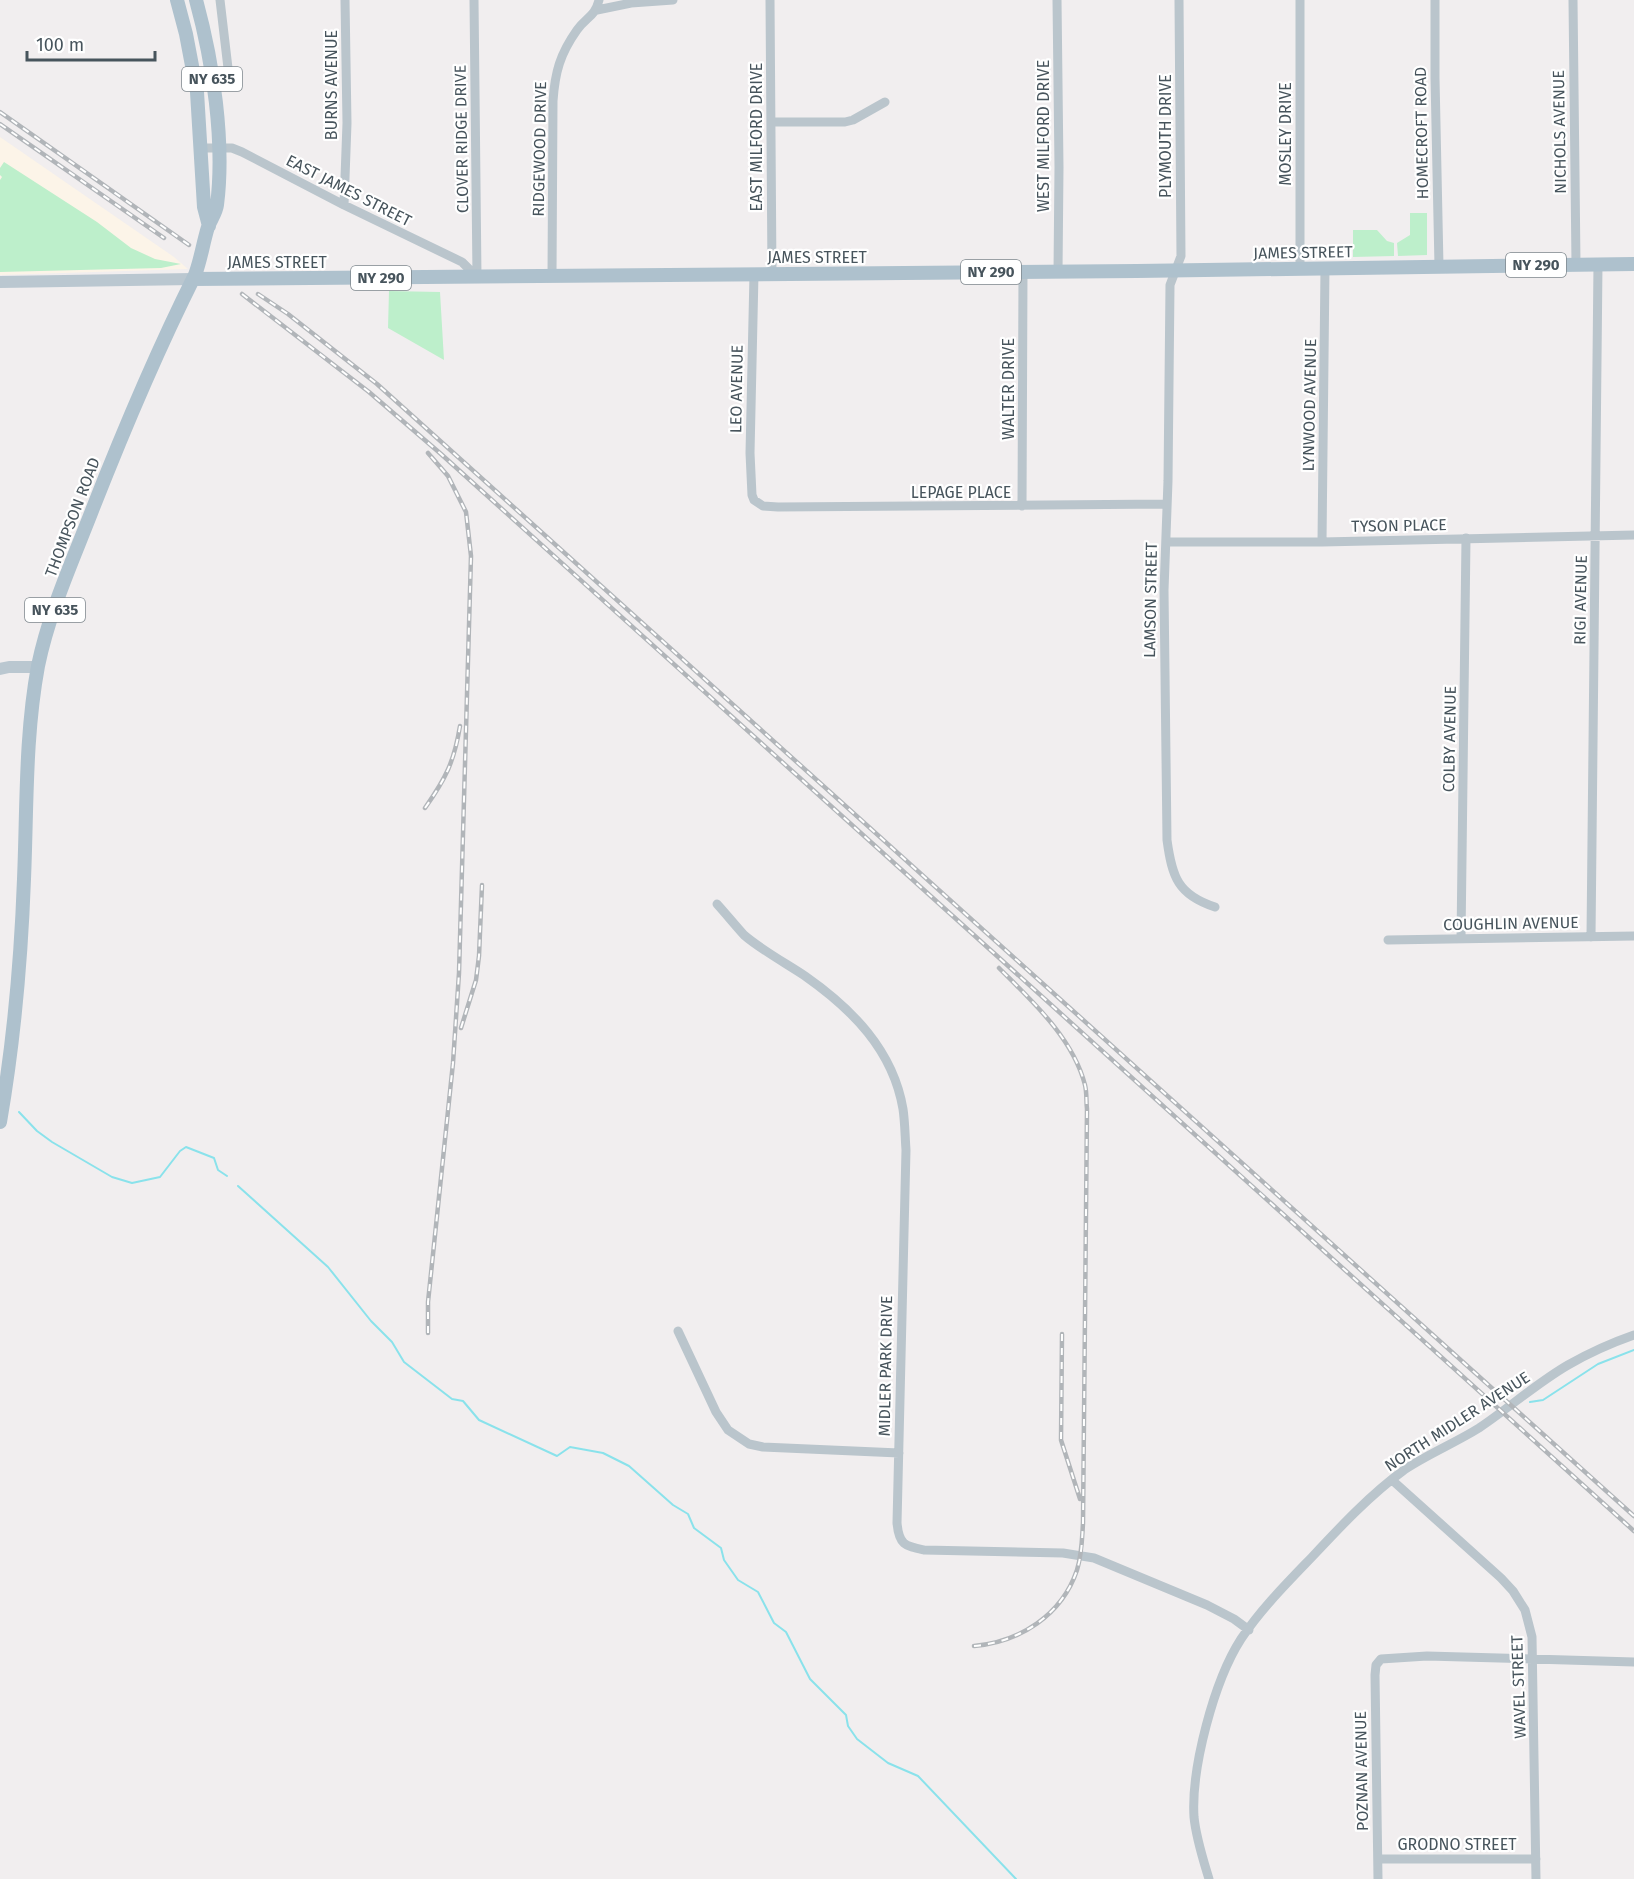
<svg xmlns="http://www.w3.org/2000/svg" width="1634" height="1879" viewBox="0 0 1634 1879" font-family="'Fira Sans',sans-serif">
	<rect width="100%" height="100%" fill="#f1eeef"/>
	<path fill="#fcf4e8" d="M0,137L174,257L188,269L0,275Z"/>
	<path fill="#bdefcb" d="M4,162L97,222L131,248L155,259L181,264L161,268L0,272V180L2,177L0,175V168Z
		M1410,213H1427V255L1398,256L1397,243L1410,235Z
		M1353,230H1377L1387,241L1394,243V256L1353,257Z
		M389,291L440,292L444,360L388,328Z"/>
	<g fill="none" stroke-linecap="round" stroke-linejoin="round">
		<path stroke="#8ae2eb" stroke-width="2" d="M19,1112L37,1131L52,1142L112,1177L132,1183L160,1177L180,1151L186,1147L214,1158L218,1170L227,1176
			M238,1186L328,1267L371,1321L392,1342L404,1362L452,1399L463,1401L479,1420L557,1456L570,1447L603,1453L629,1466L673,1505L688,1514L694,1528L721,1548L724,1560L738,1580L758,1592L774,1623L786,1632L810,1679L846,1715L848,1726L857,1739L888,1763L918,1776L1016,1879
			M1530,1402L1543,1400L1598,1364L1634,1350"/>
		<path stroke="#bac5cc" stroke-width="9" d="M220,0L228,68
			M474,0L477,277
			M770,0L772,274
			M1057,0L1059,167L1058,272
			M1179,0L1181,256L1170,285L1168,481L1164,590L1167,840C1172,877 1178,895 1215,907
			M1300,0V268
			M1435,0V78L1439,266
			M1573,0L1576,264
			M597,10L631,3L673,0
			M772,122H845L853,120L885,102
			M202,148H232L242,152L344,205L462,262L477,277
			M344,205L347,123L345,0
			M754,274L750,453L752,495L754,500L763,506L778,507L1167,504
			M552,276L553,101C555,72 560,54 577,30C586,17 595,17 599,0
			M1022,506L1023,272
			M1166,542H1322L1634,535
			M1322,542L1325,268
			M717,904C726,914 735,925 744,935C760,949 787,964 805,976C852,1009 893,1050 903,1109C905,1122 905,1137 906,1150L897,1523C899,1545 905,1546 924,1550L1063,1553L1094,1558L1207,1605L1234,1619L1249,1630
			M1591,937L1598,264
			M1461,939L1466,538
			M1388,940L1634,936
			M678,1331L716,1412L728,1430L749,1444L763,1447L899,1453
			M1392,1480L1501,1578L1513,1591L1525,1610L1532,1637L1536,1879
			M1378,1859H1536
			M1209,1879C1203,1859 1196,1838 1194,1817C1191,1768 1214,1681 1241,1639C1261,1609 1287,1583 1312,1557C1341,1526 1370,1495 1404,1470C1428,1454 1455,1443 1479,1428C1509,1408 1537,1383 1568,1365C1589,1353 1611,1343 1634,1335
			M1378,1879L1375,1675L1376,1665L1381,1659L1427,1656L1634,1662"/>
		<path stroke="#bac7d0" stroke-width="12" d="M0,282L193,279
			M0,669L9,667H38"/>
		<path stroke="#aec1cd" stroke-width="14" d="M177,0L186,34L197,92L204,207L209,226
			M193,279L1137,271L1634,264
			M0,1122C14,1041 21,961 24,879C27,809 25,736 38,666C49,612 73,560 93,508C124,429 157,351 195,275C201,259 203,243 208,227C211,219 216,213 217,205C225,142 213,62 196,0"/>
		<g stroke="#b1b5b9" stroke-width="4.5">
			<path id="rail" d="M0,112L189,245
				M0,124L164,238
				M242,294L369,392L441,454L1634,1531
				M258,294L288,314L377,384L1634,1516
				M425,808C446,778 454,762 460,726
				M461,1028L476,980L479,956L482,885
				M428,1333V1302L453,1063L459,973L471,556L466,512L448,476L428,453
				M1062,1334L1061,1440L1080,1499
				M974,1646C1020,1642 1062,1615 1077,1570C1082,1554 1082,1539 1083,1523L1087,1109C1086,1101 1087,1093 1085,1085C1073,1038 1032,1001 999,968"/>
		</g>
		<use href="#rail" stroke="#fff" stroke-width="2" stroke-dasharray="7" stroke-linecap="butt"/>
	</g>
	<g text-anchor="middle" stroke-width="4.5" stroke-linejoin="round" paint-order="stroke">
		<g fill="#fff" stroke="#7e878d" stroke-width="1.5">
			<rect x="182" y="67" width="60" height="24" rx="4.5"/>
			<rect x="1506" y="253" width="60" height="24" rx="4.5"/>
			<rect x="961" y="260" width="60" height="24" rx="4.5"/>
			<rect x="351" y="266" width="60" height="24" rx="4.5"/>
			<rect x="25" y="598" width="60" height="24" rx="4.5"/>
		</g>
		<g font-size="15" font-weight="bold" fill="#47545c">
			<text x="212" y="84">NY 635</text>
			<text x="1536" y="270">NY 290</text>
			<text x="991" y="277">NY 290</text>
			<text x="381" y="283">NY 290</text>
			<text x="55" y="615">NY 635</text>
		</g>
		<g font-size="16" fill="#47545c" stroke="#fff">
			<text transform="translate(331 85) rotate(-90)" y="6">BURNS AVENUE</text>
			<text transform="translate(1559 132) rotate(-91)" y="6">NICHOLS AVENUE</text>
			<text transform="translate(1421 133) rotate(-91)" y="6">HOMECROFT ROAD</text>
			<text transform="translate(1285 134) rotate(-90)" y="6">MOSLEY DRIVE</text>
			<text transform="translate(1043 136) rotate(-90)" y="6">WEST MILFORD DRIVE</text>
			<text transform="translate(1165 136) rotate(-90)" y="6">PLYMOUTH DRIVE</text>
			<text transform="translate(756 137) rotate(-90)" y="6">EAST MILFORD DRIVE</text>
			<text transform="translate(461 139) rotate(-91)" y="6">CLOVER RIDGE DRIVE</text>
			<text transform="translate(539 149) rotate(-89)" y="6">RIDGEWOOD DRIVE</text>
			<text transform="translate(349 190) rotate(27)" y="6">EAST JAMES STREET</text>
			<text transform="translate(1303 252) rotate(-1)" y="6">JAMES STREET</text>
			<text x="817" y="263">JAMES STREET</text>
			<text x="277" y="268">JAMES STREET</text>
			<text transform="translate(736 389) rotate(-89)" y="6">LEO AVENUE</text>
			<text transform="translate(1008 389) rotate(-90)" y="6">WALTER DRIVE</text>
			<text transform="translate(1309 405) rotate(-89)" y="6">LYNWOOD AVENUE</text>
			<text x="961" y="498">LEPAGE PLACE</text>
			<text transform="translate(72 517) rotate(-69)" y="6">THOMPSON ROAD</text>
			<text transform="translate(1399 525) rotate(-1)" y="6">TYSON PLACE</text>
			<text transform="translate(1150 600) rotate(-89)" y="6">LAMSON STREET</text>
			<text transform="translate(1580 600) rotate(-89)" y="6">RIGI AVENUE</text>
			<text transform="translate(1449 739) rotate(-89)" y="6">COLBY AVENUE</text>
			<text transform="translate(1511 923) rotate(-1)" y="6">COUGHLIN AVENUE</text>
			<text transform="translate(885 1366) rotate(-89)" y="6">MIDLER PARK DRIVE</text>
			<text transform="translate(1457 1421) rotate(-33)" y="6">NORTH MIDLER AVENUE</text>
			<text transform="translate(1518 1687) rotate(-92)" y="6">WAVEL STREET</text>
			<text transform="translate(1361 1771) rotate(-91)" y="6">POZNAN AVENUE</text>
			<text x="1457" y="1850">GRODNO STREET</text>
		</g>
	</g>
	<path d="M27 51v9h128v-9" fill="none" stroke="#47545c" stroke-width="3"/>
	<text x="36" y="51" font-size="18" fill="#47545c" stroke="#ffffff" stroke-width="4.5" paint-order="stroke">100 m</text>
</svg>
